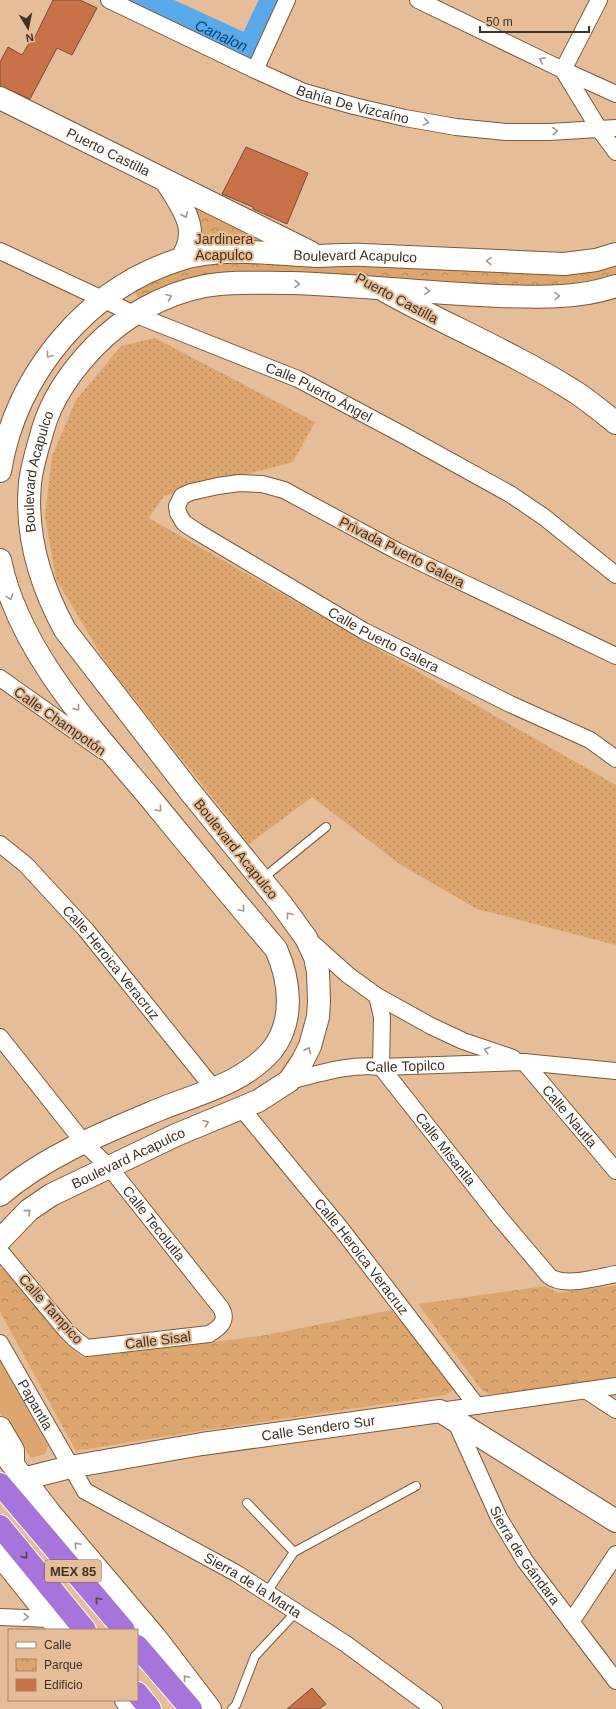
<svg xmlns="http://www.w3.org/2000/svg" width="616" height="1709" viewBox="0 0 616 1709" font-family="Arial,sans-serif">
	<defs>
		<pattern id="grass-dots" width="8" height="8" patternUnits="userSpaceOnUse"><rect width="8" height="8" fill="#dda66f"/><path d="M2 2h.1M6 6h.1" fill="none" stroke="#b5885b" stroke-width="1.8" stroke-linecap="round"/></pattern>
		<pattern id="park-crowns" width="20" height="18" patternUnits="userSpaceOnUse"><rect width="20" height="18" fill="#dda66f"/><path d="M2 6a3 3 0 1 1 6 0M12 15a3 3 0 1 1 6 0" fill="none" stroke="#b5885b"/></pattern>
	</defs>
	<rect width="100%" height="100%" fill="#e5be99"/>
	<path fill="url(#grass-dots)" d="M155,338L315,422L293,462L164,496L149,518L616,785V945L477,909L401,865L312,797L249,844L106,663L56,579L45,516L52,456L76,400L121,346Z"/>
	<path fill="url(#park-crowns)" d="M191,198L311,260H616V279L566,288L380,279L139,302L134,288L183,263Z
		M0,1268L8,1269L71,1348L81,1357H92L261,1336L391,1310L454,1382L453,1390L446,1395L179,1434L76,1451L0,1312Z
		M616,1285V1378L505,1393L489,1394L481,1389L418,1304L545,1286L558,1293Z"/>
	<path fill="#dda66f" d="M0,1360L48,1446L45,1454L31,1458L0,1413Z"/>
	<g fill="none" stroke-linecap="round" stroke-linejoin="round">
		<path stroke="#58aaeb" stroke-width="26" id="s1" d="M143,0L250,49L273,0"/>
	</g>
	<path fill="#c97148" stroke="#784d39" d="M53,0H80L97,8L72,55L57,48L30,99L0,86V62L8,47L22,55L31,40L33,41Z
		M246,147L308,173L287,224L253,209V207L222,194Z
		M312,1688L326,1704L319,1709H287Z"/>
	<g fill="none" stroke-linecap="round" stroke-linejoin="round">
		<g stroke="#7c5a38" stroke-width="10">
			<path id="lane" d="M262,879L326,827
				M247,1503L294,1552
				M267,1592L294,1552L416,1486
				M232,1709L236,1705L255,1656L297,1611"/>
		</g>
		<g stroke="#7c5a38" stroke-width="18">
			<g id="street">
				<path id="s2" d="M109,0L255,70L304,92L354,106L405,118L456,127L506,132H549L616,128"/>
				<path d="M418,0L563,70L616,94"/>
				<path d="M599,0L563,70L599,129L616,152"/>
				<path d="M255,70L287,0"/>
				<path id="s3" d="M0,251L134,314L298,379L405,436L510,494L544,517L616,575"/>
				<path id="s4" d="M616,656L397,551L284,490L262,484L239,483L218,486L191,492L182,496L177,506L178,513L184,523L196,531L364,631L510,704L590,740L616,759"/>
				<path d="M0,678L103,751"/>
				<path id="s5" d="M0,844L26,865L86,930L214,1089"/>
				<path d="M310,941L348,975L377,996L431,1026L463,1041L513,1058"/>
				<path id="s6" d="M377,996L382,1017L381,1067L499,1217L549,1276C563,1288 599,1277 616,1274"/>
				<path id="s7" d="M0,1037L84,1143L110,1168L221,1308C228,1320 221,1327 209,1334L87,1348L76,1340L65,1329L0,1251"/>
				<path id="s8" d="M524,1062L616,1171"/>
				<path id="s9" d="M289,1081C318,1074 350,1063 381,1067L524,1062L616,1071"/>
				<path id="s10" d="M242,1109L342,1230L477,1406"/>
				<path id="s11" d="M0,1343L85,1491L236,1573L346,1644L434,1709"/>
				<path d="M587,1391L616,1410"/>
				<path d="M440,1411L616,1386"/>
				<path id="s12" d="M454,1418L499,1518L525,1561L616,1681"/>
				<path d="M0,1617L51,1619"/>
				<path d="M571,1622L616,1554"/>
			</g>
		</g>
		<g stroke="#7c5a38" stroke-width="24">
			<g id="secondary">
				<path id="s13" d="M0,98L310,252"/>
				<path d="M166,181C182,207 202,230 181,259"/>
				<path d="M385,291C446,325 512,352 572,390C587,399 602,412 616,423"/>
				<path id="s14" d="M0,471C16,374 87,288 181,259C224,246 272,254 316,256C332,256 348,254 364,255C431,258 498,261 564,264L596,260L616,254"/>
				<path d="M0,560C18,650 92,729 150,798C192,849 233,899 276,949C290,980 295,1021 272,1050C243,1084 197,1094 158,1110C103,1133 45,1156 0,1195"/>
				<path id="s15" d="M0,1240L29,1210L51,1195L176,1135L258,1101L289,1081L303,1060L310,1046L318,1017L319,1002L318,972L315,957L306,938L282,905L188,789L65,630C40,584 25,536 30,483C32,465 38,447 43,429C52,398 72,370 94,347C123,317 163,294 205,286C232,281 262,283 290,283C359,285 428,293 498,296C538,297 578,299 616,286"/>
				<path d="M0,1428L13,1450V1461"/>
				<path d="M0,1448L50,1513L155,1637L210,1709"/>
				<path id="s16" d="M23,1479L70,1467L202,1444L440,1411L616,1521"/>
				<path d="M0,1555L51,1619L62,1630"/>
				<path d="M126,1700L133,1709"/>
			</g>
		</g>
		<g stroke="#fff" stroke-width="24">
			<path id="highway" d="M0,1484L124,1630
				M0,1526L85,1630
				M137,1646L191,1709
				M137,1693L150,1709"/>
		</g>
		<use href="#lane" stroke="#fff" stroke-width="8"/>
		<use href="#street" stroke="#fff" stroke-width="16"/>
		<use href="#secondary" stroke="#fff" stroke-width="22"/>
		<use href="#highway" stroke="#a674da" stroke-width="22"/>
	</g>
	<defs><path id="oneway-chevron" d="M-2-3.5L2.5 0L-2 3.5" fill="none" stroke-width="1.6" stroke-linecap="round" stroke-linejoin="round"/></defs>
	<g stroke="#a09892">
		<use href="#oneway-chevron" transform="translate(542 60) rotate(-154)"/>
		<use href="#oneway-chevron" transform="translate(426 122) rotate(10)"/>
		<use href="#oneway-chevron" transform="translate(555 131) rotate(-3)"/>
		<use href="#oneway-chevron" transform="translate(185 215) rotate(67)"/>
		<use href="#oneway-chevron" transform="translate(489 261) rotate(-178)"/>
		<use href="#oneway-chevron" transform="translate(297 284) rotate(1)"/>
		<use href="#oneway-chevron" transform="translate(427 291) rotate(4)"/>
		<use href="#oneway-chevron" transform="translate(557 296) rotate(-2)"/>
		<use href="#oneway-chevron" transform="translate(169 297) rotate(-21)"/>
		<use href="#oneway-chevron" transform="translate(49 355) rotate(128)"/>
		<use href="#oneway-chevron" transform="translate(10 597) rotate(70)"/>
		<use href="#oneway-chevron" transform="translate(77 708) rotate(52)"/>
		<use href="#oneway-chevron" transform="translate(159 809) rotate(50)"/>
		<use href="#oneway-chevron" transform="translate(242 909) rotate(50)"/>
		<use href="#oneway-chevron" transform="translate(289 915) rotate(-126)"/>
		<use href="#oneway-chevron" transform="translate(308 1050) rotate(-65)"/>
		<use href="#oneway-chevron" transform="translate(487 1050) rotate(-162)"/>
		<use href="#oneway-chevron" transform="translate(206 1123) rotate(-22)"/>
		<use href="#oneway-chevron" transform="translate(28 1212) rotate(-41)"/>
		<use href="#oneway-chevron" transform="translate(77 1545) rotate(-131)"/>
		<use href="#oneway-chevron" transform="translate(26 1617) rotate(3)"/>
		<use href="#oneway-chevron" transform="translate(186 1678) rotate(-128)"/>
	</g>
	<g stroke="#5b4252">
		<use href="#oneway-chevron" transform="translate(25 1556) rotate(51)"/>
		<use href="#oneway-chevron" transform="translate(98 1600) rotate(-130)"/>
	</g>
	<g text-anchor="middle" stroke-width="4" stroke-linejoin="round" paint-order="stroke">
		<rect fill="#e5be99" stroke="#735c47" stroke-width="1" x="45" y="1560" width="56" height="22" rx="3"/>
		<g font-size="13" font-weight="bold" fill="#423224">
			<text x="73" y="1576">MEX 85</text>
		</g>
		<g font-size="14" fill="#423224" stroke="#e5be99">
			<text dy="5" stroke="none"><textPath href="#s2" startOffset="266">Bahía De Vizcaíno</textPath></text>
			<text dy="5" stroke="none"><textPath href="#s13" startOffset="121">Puerto Castilla</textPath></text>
			<text dy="5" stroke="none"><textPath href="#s14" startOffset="468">Boulevard Acapulco</textPath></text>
			<text transform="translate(397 298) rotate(28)" y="5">Puerto Castilla</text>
			<text dy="5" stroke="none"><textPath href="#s3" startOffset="349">Calle Puerto Ángel</textPath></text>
			<text dy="5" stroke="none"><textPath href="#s15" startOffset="1042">Boulevard Acapulco</textPath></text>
			<text transform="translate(402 552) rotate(27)" y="5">Privada Puerto Galera</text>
			<text dy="5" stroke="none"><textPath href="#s4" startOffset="737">Calle Puerto Galera</textPath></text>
			<text transform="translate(60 721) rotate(35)" y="5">Calle Champotón</text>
			<text transform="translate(236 849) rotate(51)" y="5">Boulevard Acapulco</text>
			<text dy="5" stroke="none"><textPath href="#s5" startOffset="163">Calle Heroica Veracruz</textPath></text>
			<text dy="5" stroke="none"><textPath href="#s9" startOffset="118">Calle Topilco</textPath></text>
			<text dy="5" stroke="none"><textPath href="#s8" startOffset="71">Calle Nautla</textPath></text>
			<text dy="5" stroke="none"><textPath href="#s6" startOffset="176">Calle Misantla</textPath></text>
			<text dy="5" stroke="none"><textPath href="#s15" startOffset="154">Boulevard Acapulco</textPath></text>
			<text dy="5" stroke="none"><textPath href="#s7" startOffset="242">Calle Tecolutla</textPath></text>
			<text dy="5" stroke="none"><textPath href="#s10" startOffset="190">Calle Heroica Veracruz</textPath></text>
			<text transform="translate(51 1309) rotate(48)" y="5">Calle Tampico</text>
			<text transform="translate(158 1340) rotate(-7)" y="5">Calle Sisal</text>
			<text dy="5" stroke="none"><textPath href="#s11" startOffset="71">Papantla</textPath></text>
			<text dy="5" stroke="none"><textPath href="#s16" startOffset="300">Calle Sendero Sur</textPath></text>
			<text dy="5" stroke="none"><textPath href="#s12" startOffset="155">Sierra de Gándara</textPath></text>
			<text dy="5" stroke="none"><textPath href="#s11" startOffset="363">Sierra de la Marta</textPath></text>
		</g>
		<g font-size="14" fill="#503213" stroke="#e5be99">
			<text x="224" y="244">Jardinera<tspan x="224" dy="16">Acapulco</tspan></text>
		</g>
		<g font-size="15" font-style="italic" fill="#01446e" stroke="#e5be99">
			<text dy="5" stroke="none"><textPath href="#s1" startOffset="86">Canalon</textPath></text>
		</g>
	</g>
	<rect x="8" y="1629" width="130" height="72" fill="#e5be99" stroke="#a4866a"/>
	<rect x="16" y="1642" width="20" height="6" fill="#ffffff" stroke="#a4866a"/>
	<text x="44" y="1649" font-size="12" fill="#423224">Calle</text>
	<rect x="16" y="1659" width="20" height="12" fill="url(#park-crowns)" stroke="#a4866a"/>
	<text x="44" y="1669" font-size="12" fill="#423224">Parque</text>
	<rect x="16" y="1679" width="20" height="12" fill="#c97148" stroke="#a4866a"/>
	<text x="44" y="1689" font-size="12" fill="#423224">Edificio</text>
	<g transform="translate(28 28) rotate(170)" stroke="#e5be99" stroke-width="3" paint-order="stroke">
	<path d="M0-3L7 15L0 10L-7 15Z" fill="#423224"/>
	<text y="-6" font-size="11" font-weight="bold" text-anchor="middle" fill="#423224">N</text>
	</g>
	<path d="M480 26v6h109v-6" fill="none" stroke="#423224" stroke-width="2"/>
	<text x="486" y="26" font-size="12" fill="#423224" stroke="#e5be99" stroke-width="3" paint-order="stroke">50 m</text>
</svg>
